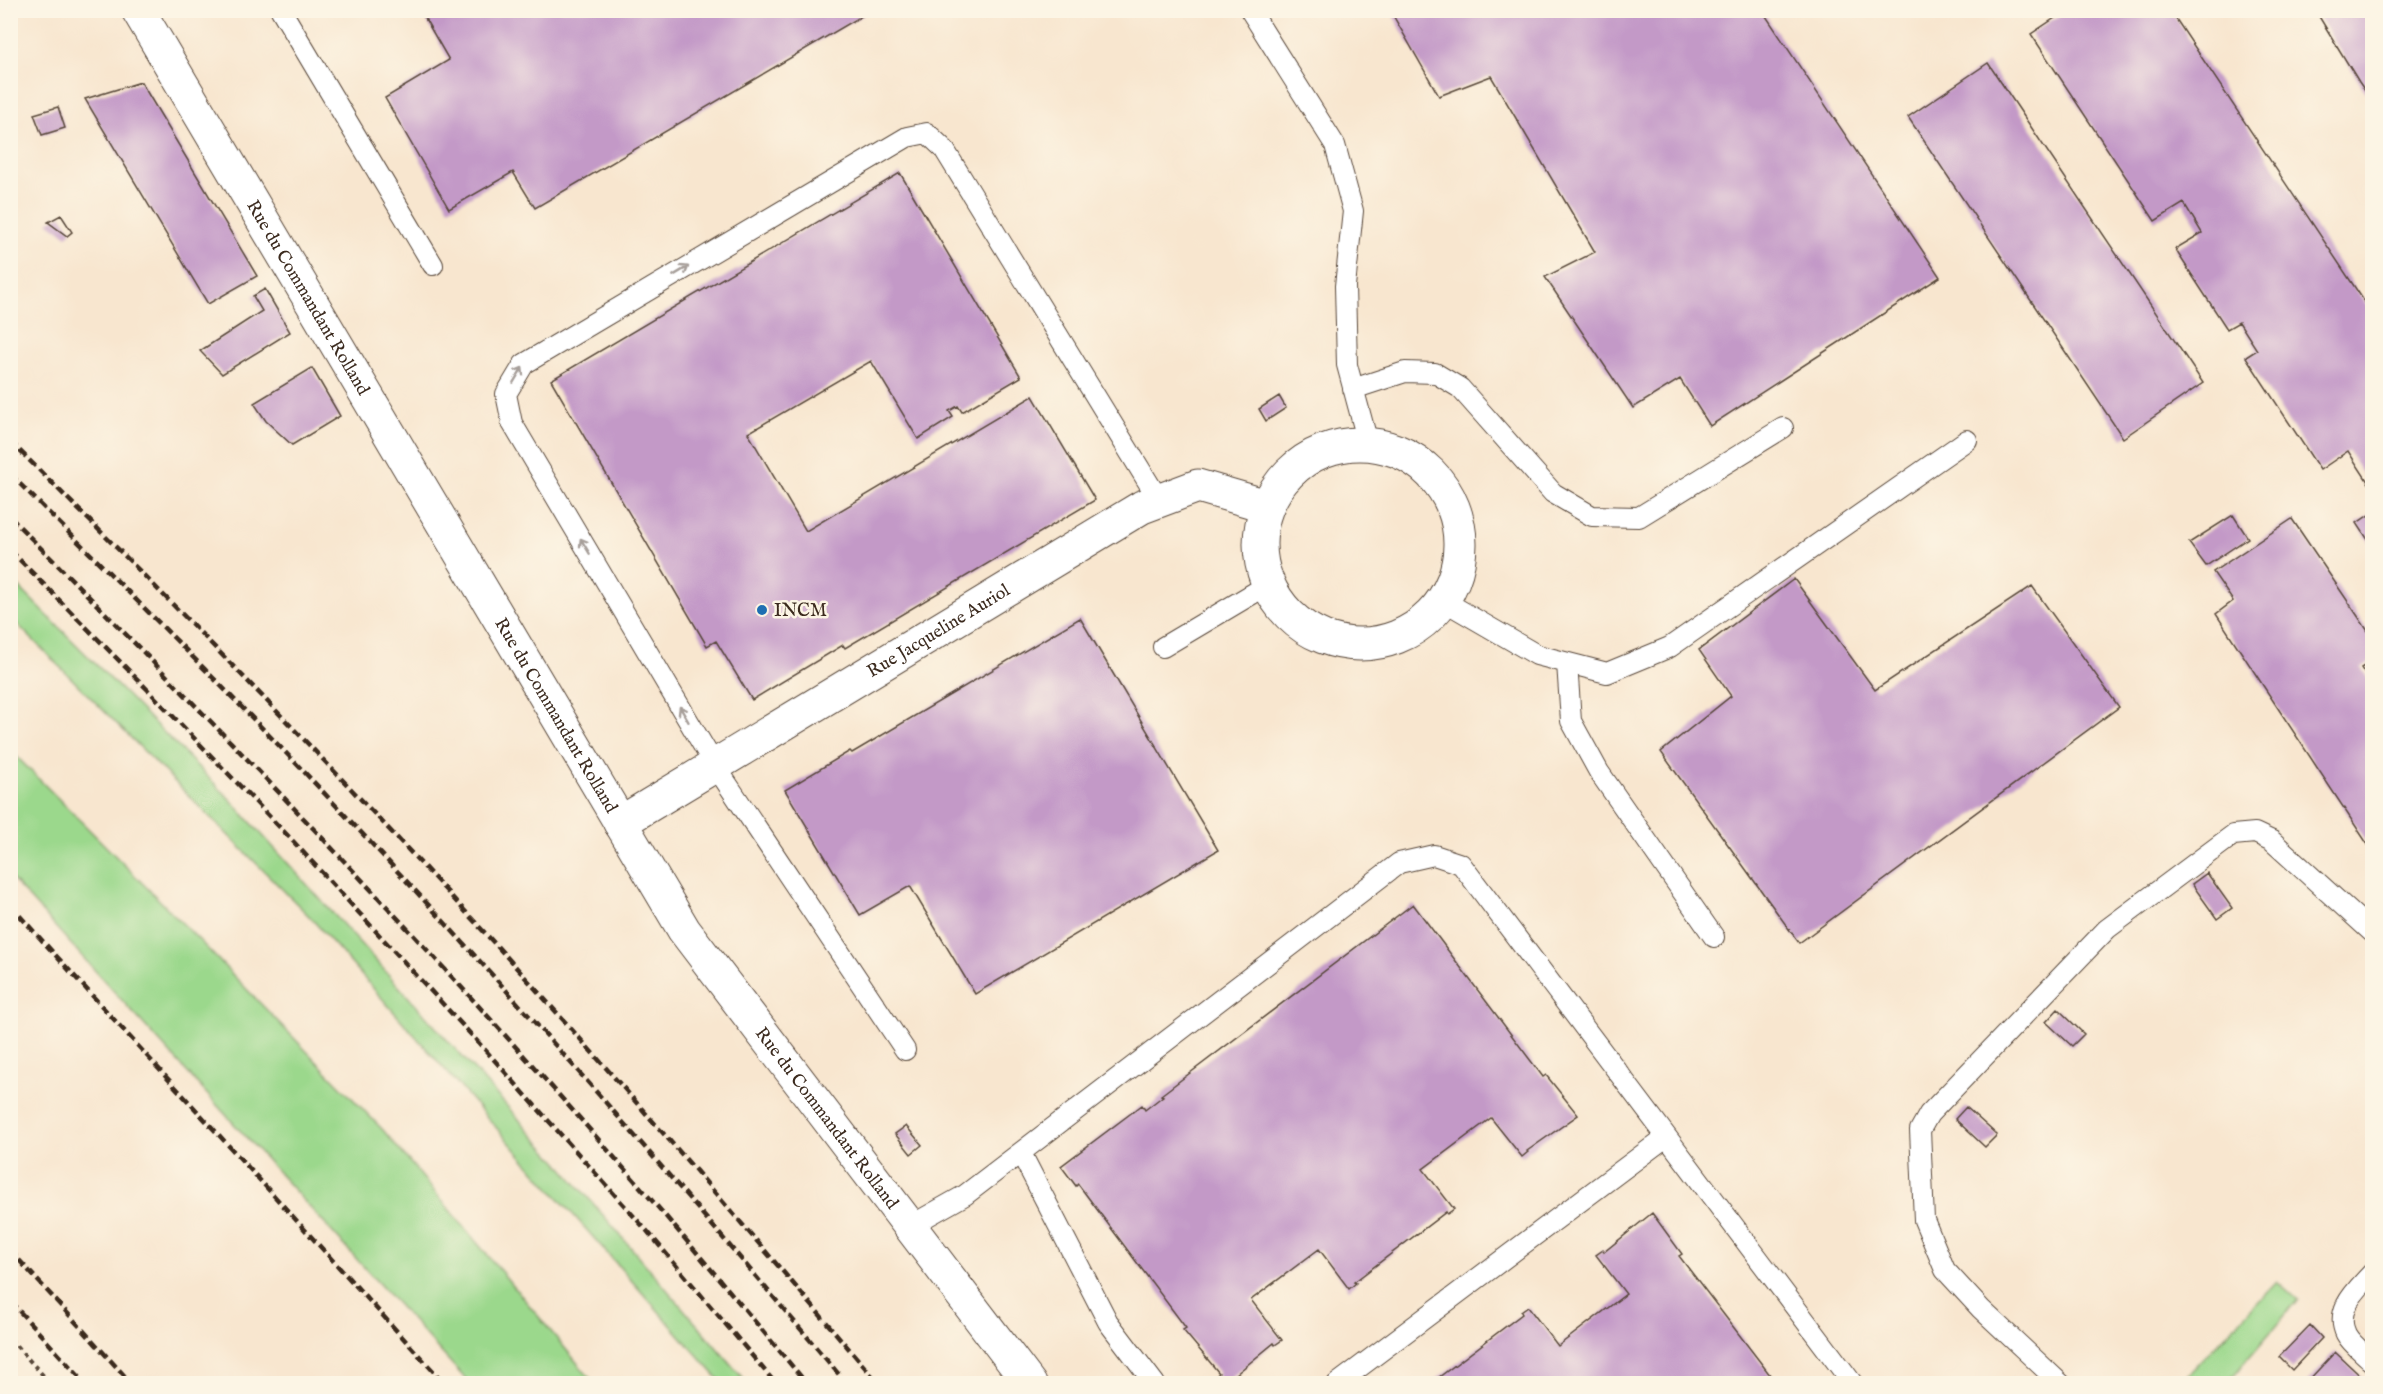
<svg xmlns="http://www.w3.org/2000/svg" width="2383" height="1394" viewBox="0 0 2383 1394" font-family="'IM FELL English',serif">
	<rect width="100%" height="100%" fill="#fcf5e5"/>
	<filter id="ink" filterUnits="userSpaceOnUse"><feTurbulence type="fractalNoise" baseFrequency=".0167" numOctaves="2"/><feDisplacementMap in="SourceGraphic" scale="12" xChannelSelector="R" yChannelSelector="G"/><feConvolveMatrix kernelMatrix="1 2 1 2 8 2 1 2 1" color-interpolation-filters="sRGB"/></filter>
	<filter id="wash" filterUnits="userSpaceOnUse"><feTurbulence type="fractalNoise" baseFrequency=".008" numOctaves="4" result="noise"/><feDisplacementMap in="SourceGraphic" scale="24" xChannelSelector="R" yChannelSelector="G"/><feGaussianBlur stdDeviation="1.35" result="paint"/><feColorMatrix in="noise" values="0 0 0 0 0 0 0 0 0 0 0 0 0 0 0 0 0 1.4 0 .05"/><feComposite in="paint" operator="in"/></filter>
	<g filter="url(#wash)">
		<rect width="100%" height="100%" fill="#f8e6cf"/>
		<path fill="#9bd88c" stroke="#6b8155" stroke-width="1.5" d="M11,579L228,797L561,1166L747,1383H722L310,917L11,618Z
			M11,751L199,940L383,1130L594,1383H469L11,878Z
			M2277,1281L2298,1300L2227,1383H2180Z"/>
		<g id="blocks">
			<path fill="#c399c7" d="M420,10H872L535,208L513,172L449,209L385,98L449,60Z
				M1390,10H1762L1940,277L1710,426L1680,379L1633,408L1545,277L1595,252L1491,76L1439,96Z
				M2067,10H2170L2372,313V488L2348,451L2320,470L2246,357L2257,350L2239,322L2227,329L2175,249L2202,233L2184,203L2155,221L2031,34Z
				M2315,10H2372V101L2359,82Z
				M1988,63L2203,383L2123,438L1908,117Z
				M141,82L257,276L208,304L85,99Z
				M58,107L65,128L42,135L34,114Z
				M900,173L1021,377L962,412L958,406L949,411L953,417L918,439L871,361L748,433L806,531L1033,396L1095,500L845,648L843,645L752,700L716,641L707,646L551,380Z
				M61,215L72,232L67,236L48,222Z
				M265,289L290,332L222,374L200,351L262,311L253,296Z
				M312,368L340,416L292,445L266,421L254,403Z
				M1279,396L1286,408L1266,421L1259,409Z
				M2372,513V546L2357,523Z
				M2233,515L2248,538L2206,566L2189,543Z
				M2292,519L2372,637V661L2361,668L2372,685V851L2216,614L2233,601L2213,572Z
				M1794,579L1875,690L2032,586L2119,707L1799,943L1661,752L1731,696L1699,650Z
				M1080,618L1218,850L975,994L910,886L860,915L785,790L850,751L852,753Z
				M2207,873L2232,908L2217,919L2192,884Z
				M1413,904L1543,1077L1546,1075L1578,1115L1527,1151L1528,1152L1522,1157L1491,1118L1423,1169L1454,1209L1447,1214L1446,1212L1354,1282L1356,1283L1349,1289L1319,1249L1251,1300L1282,1340L1275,1345L1274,1343L1224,1384L1217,1375L1219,1373L1183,1330L1186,1328L1078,1184L1076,1186L1061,1166L1142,1105L1145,1110L1163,1096L1161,1095Z
				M2058,1009L2084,1034L2072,1046L2046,1022Z
				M1966,1107L1997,1135L1985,1147L1955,1119Z
				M906,1126L922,1145L911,1154L895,1134Z
				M1652,1213L1682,1254L1679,1256L1777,1384H1430L1522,1314L1521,1312L1528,1307L1558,1346L1626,1294L1596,1255L1603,1250L1604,1252Z
				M2310,1325L2322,1338L2292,1370L2279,1357Z
				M2335,1352L2369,1384H2305Z"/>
		</g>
	</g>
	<g filter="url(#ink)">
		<use href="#blocks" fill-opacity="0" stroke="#574639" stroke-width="1.5"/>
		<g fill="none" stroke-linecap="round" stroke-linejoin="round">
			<g stroke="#574639" stroke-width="22">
				<path id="service" d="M281,10L433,265
					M1250,10L1335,145L1353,211L1345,286L1347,365L1368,443
					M1353,389L1405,372L1435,373L1460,388L1553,493L1592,516L1639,517L1783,428
					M1444,601L1537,655L1607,673L1670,647L1967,440
					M1163,647L1269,584
					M1567,663L1571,721L1599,772L1714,937
					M905,1050L714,764L512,423L506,394L524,364L907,137L927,133L944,149L1159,500
					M1021,1153L1108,1322L1155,1384
					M910,1226L965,1195L1399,863L1434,855L1461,864L1853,1384
					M2372,1273C2357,1290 2334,1309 2346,1334C2351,1344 2364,1353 2372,1361
					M1337,1384L1666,1137
					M2061,1384L1981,1309L1945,1270L1924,1220L1920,1130L1929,1114L2107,929L2233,835L2255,833L2272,841L2372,932"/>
			</g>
			<g stroke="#574639" stroke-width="35">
				<g id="minor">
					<circle cx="1360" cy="544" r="100"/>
					<path id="s1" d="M620,823L1142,507L1198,486L1267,506"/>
				</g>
			</g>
			<g stroke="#574639" stroke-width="35">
				<g id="tertiary">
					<path id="s2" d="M138,10L684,930L1030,1384"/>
				</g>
			</g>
			<path stroke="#574639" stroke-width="4" stroke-dasharray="4.5 4.5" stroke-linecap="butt" d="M10,1339L51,1384"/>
			<use href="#service" stroke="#fff" stroke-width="20"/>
			<use href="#minor" stroke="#fff" stroke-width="33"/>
			<use href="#tertiary" stroke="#fff" stroke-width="33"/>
			<path stroke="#3b2a1e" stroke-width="4.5" stroke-dasharray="9 4.5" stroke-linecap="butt" d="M10,441C195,625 376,810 549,1004C661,1129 770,1256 879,1384
				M10,474C132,595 254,717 371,843C535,1018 692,1200 847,1384
				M10,517C234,742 454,972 662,1212C711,1269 759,1326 807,1384
				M10,550L147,689L291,839L488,1053L648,1232L776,1384
				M10,905L445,1384
				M10,1250L132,1384
				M10,1301L86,1384"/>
		</g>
		<defs><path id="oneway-shaft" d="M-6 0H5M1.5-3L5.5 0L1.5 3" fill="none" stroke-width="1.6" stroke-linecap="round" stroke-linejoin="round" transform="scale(1.5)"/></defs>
		<g stroke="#a79f9a">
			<use href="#oneway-shaft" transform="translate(681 271) rotate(-31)"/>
			<use href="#oneway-shaft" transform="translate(518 375) rotate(-59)"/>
			<use href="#oneway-shaft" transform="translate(585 546) rotate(-121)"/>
			<use href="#oneway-shaft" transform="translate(684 714) rotate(-120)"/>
		</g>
	</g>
	<circle fill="#1f6fb2" stroke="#fcf5e5" stroke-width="2" cx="762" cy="610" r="6"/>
	<g text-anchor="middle" stroke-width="5" stroke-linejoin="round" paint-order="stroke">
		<g font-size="18" fill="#3b2a1e" stroke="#fcf5e5">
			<text dy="6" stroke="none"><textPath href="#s2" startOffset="334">Rue du Commandant Rolland</textPath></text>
			<text dy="6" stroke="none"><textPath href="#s1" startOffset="372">Rue Jacqueline Auriol</textPath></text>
			<text dy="6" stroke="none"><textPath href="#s2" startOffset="820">Rue du Commandant Rolland</textPath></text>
			<text dy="6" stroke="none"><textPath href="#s2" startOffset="1306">Rue du Commandant Rolland</textPath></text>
		</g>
		<g font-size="18" fill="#3b2a1e" stroke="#fcf5e5" text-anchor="start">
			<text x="774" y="616">INCM</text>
		</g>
	</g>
	<rect width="2383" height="1394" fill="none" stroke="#fcf5e5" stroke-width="36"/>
</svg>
